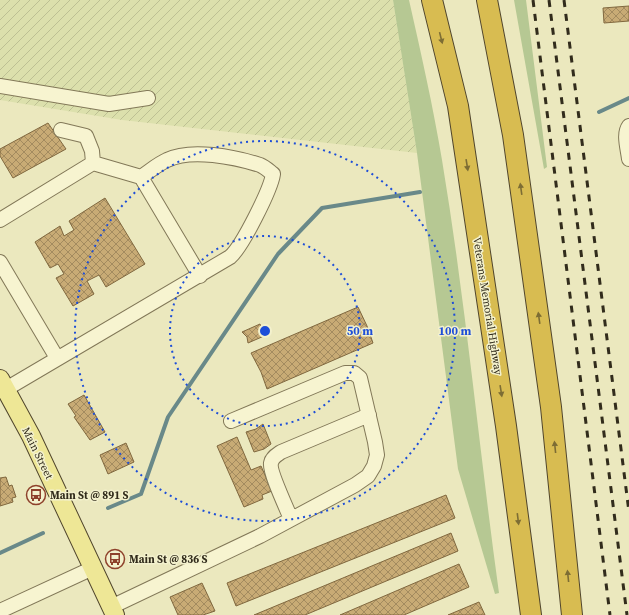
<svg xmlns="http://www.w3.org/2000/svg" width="629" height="615" viewBox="0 0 629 615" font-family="'Source Serif 4',serif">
	<defs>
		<pattern id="farmland-furrows" width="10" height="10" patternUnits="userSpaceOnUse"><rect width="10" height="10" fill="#dce0ac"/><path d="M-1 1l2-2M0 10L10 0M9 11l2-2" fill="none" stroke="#bdc093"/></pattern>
		<pattern id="building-cross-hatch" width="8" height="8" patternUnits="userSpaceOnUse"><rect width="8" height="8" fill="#c8ab75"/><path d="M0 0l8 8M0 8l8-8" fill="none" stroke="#a38b5f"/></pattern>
	</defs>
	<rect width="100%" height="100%" fill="#ebe8be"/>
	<path fill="url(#farmland-furrows)" d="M0,0H393L417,153L122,120L0,100Z"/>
	<path fill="#b6c893" d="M393,0H409C421,53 433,106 442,160C466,304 479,449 499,593L495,594L458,469L417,153Z
		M514,0H526L547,167L544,169Z"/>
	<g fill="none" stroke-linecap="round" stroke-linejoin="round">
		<path stroke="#698989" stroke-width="4" d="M599,112L629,98
			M108,508L141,494L168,417L278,254L322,208L420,192
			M0,553L43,533"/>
	</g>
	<path fill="url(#building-cross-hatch)" stroke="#80683f" d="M629,6V21L604,23L603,8Z
		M48,123L66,149L13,178L0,156V149Z
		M105,198L145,264L106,287L99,275L87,281L94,294L73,306L56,278L64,274L58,264L50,268L35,242L60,226L64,236L74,230L69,221Z
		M358,307L367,326L373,343L267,389L261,372L251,353Z
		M260,324L264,336L248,343L247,337L242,332Z
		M84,395L105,432L90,440L74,417L76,416L68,404Z
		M263,424L271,444L264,449L254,452L246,432L256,429Z
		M237,437L251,470L261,466L272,491L262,495L263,499L244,507L217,446Z
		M126,443L134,462L108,474L100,455Z
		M6,477L9,486L12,485L16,497L12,498L13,502L0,506V478Z
		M446,495L455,518L236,606L227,583Z
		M451,533L458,551L305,615H254Z
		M459,564L469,587L404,615H340Z
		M202,583L215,611L203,615H178L170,597Z
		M479,602L485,615H448Z"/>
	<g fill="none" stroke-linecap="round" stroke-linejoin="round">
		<g stroke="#827858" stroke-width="16">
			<path id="minor" d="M0,86L109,104L148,98
				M629,126C623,134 628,149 629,159
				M61,130L86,136L92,151L93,163
				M0,220L93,163L141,177L200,276
				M0,262L57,358
				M6,389L230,257C242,247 271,189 273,174C269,171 265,167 260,165C235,157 191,148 167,160C158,164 150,171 141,177
				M291,519C287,509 269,471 271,463C272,457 277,455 281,452L369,415
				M111,607L260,536L355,485L368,476L374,466L377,455L375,442L360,378L354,373H345L231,421
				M0,611L93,568"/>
		</g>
		<g stroke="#50452c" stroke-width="20">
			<path id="major" d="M0,379L31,436L115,615"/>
		</g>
		<g stroke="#50452c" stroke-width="22">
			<path id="highway" d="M432,0L458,106L506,426L531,615
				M487,0L513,135L551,407L572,615"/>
		</g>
		<use href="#minor" stroke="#f7f4d0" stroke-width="14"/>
		<use href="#major" stroke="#eee796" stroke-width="18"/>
		<use href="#highway" stroke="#d8bc51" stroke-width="20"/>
		<path stroke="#322c1c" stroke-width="3" stroke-dasharray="7 7" stroke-linecap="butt" d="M533,0L610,615
			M549,0L627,615
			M564,0L629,512"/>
	</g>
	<defs><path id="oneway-solid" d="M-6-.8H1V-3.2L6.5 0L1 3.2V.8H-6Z"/></defs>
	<g fill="#7d6d34">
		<use href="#oneway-solid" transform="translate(441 38) rotate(76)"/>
		<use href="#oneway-solid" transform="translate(467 165) rotate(81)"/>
		<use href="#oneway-solid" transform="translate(521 189) rotate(-98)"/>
		<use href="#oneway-solid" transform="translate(539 318) rotate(-98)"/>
		<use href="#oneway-solid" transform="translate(501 391) rotate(81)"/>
		<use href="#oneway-solid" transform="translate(555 447) rotate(-96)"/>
		<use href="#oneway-solid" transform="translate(518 519) rotate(83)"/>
		<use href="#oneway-solid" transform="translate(568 576) rotate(-96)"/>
	</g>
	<g fill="none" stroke="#1d4ed8" stroke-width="2" stroke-dasharray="2 4">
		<circle cx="265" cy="331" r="95"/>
		<circle cx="265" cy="331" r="190"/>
	</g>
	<defs>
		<g id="bus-ring" transform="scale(1)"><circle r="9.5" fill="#f3f1cd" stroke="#8e412b" stroke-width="1.5"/><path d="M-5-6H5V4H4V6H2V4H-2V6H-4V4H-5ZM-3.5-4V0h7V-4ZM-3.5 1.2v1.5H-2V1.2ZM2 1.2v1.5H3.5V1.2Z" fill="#8e412b"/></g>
	</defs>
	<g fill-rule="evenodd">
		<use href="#bus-ring" x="36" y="495"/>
		<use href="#bus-ring" x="115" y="559"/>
	</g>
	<g text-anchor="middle" stroke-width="3" stroke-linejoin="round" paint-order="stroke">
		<g font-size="11" fill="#322c1c" stroke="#f3f1cd">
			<text transform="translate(488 306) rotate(81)" y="4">Veterans Memorial Highway</text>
			<text transform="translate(38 453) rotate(64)" y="4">Main Street</text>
		</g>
		<g font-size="11" font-weight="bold" fill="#322c1c" stroke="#f3f1cd" text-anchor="start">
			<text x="50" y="499">Main St @ 891 S</text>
			<text x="129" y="563">Main St @ 836 S</text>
		</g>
	</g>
	<circle cx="265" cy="331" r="6" fill="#1d4ed8" stroke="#f3f1cd" stroke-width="2"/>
	<g font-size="12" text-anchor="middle" font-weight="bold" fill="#1d4ed8" stroke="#f3f1cd" stroke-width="3" stroke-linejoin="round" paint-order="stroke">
		<text x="360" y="335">50 m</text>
		<text x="455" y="335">100 m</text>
	</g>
</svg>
